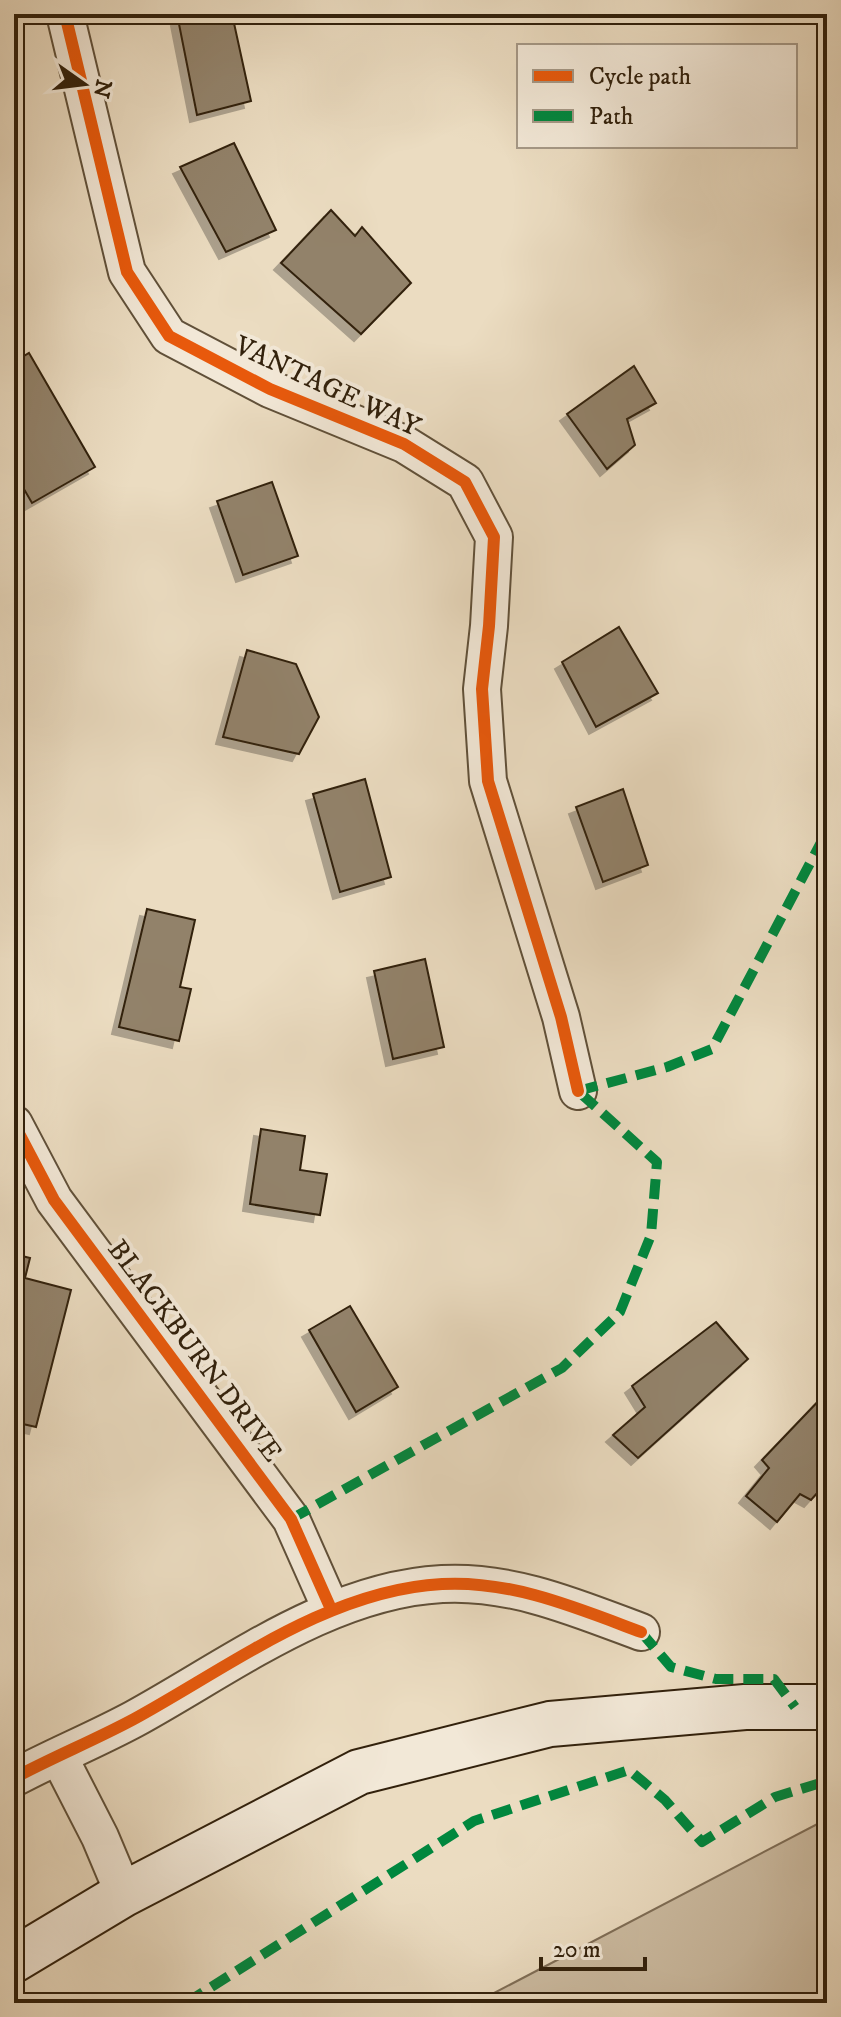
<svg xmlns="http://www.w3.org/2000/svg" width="841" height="2017" viewBox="0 0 841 2017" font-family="'IM FELL DW Pica',serif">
	<defs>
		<filter id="shadow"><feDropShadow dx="-7" dy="7" stdDeviation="0" flood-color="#0004"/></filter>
	</defs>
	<rect width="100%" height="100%" fill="#ebdcc1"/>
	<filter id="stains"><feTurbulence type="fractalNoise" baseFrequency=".0025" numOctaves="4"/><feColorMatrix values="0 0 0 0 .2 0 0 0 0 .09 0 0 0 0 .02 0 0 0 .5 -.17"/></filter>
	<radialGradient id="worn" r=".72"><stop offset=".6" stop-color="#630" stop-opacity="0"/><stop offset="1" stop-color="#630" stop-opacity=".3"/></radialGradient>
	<path fill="#ccbca2" stroke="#7f6e57" stroke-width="2" d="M827,1819V2003H475Z"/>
	<path fill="#92826a" stroke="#32210c" stroke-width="2" filter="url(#shadow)" d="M203,14H232L251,101L197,115L178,19Z
		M234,143L276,230L226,252L180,167Z
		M331,210L355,236L362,227L411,283L361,334L281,263Z
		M29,353L95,467L32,503L14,472V362Z
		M634,366L656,403L627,419L635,445L607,469L567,414Z
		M272,482L298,556L243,575L217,501Z
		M619,627L658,693L596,727L562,662Z
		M247,650L296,664L319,717L299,754L223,737Z
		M365,779L391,877L340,892L313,794Z
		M623,789L648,865L603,882L576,807Z
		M147,909L195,920L180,987L191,989L179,1041L119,1027Z
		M425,959L444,1047L393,1059L374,971Z
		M261,1129L305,1136L300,1170L327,1174L320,1215L250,1204Z
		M14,1254L30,1258L25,1278L71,1290L36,1427L14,1422Z
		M350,1306L398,1387L356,1412L309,1330Z
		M716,1322L748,1359L638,1458L613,1435L645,1407L632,1386Z
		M827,1392V1482L811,1500L800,1494L777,1522L746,1496L769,1468L762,1460Z"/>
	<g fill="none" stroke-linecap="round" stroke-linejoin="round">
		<g stroke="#605039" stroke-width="40">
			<path id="street" d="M65,14L127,272L169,336L270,389L404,444L465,482L494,537L489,626L482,689L488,781L561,1017L578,1091
				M14,1124L54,1200L291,1519L331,1609
				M59,1757L100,1837L124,1894
				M14,1778C53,1757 95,1740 134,1719C229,1667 329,1590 442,1584C511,1580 577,1608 641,1632"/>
		</g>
		<g stroke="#32210c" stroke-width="48">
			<path id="secondary" d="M14,1960L124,1894L359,1772L550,1724L745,1707H827"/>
		</g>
		<use href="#street" stroke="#f2e8d7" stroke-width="36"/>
		<use href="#secondary" stroke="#f2e8d7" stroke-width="44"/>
		<path stroke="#00873e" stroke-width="10" stroke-dasharray="20 10" stroke-linecap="butt" d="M578,1091L667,1067L712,1049L827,831
			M291,1519L562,1368L620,1312L651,1235L657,1162L578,1091
			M641,1632L671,1667L716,1679H774L795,1707
			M186,2003L474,1821L629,1770L665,1800L702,1842L775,1797L827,1781"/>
		<g stroke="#f2e8d7" stroke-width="17">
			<path id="cycleway" d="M65,14L127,272L169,336L270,389L404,444L465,482L494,537L489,626L482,689L488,781L561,1017L578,1091
				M14,1124L54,1200L291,1519L331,1609
				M14,1778C53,1757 95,1740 134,1719C229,1667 329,1590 442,1584C511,1580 577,1608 641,1632"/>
		</g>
		<use href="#cycleway" stroke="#e8590c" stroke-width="12"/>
	</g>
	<g text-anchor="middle" stroke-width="8" stroke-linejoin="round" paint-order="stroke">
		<g font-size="28" fill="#32210c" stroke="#f2e8d7">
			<text transform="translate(328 385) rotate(25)" y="10">VANTAGE WAY</text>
			<text transform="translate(196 1350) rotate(53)" y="10">BLACKBURN DRIVE</text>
		</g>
	</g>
	<rect width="841" height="2017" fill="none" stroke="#ebdcc1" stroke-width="48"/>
	<rect x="16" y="16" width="809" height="1985" fill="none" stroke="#32210c" stroke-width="4"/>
	<rect x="24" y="24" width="793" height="1969" fill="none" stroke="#32210c" stroke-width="2"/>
	<rect x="517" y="44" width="280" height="104" fill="#f2e8d7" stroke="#a59886" stroke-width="2"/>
	<rect x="533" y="70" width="40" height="12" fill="#e8590c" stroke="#a59886" stroke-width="2"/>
	<text x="589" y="84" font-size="24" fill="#32210c">Cycle path</text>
	<rect x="533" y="110" width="40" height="12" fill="#00873e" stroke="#a59886" stroke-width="2"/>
	<text x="589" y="124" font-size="24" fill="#32210c">Path</text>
	<g transform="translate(84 84) rotate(104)" stroke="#f2e8d7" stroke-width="6" paint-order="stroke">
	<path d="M0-6L14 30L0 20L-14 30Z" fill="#32210c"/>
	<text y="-12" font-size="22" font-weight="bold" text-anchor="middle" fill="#32210c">N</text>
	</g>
	<path d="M541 1957v12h104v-12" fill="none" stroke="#32210c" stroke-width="4"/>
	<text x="553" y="1957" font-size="24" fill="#32210c" stroke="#f2e8d7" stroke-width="6" paint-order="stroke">20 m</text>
	<rect width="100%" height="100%" filter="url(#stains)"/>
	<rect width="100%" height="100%" fill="url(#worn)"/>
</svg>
